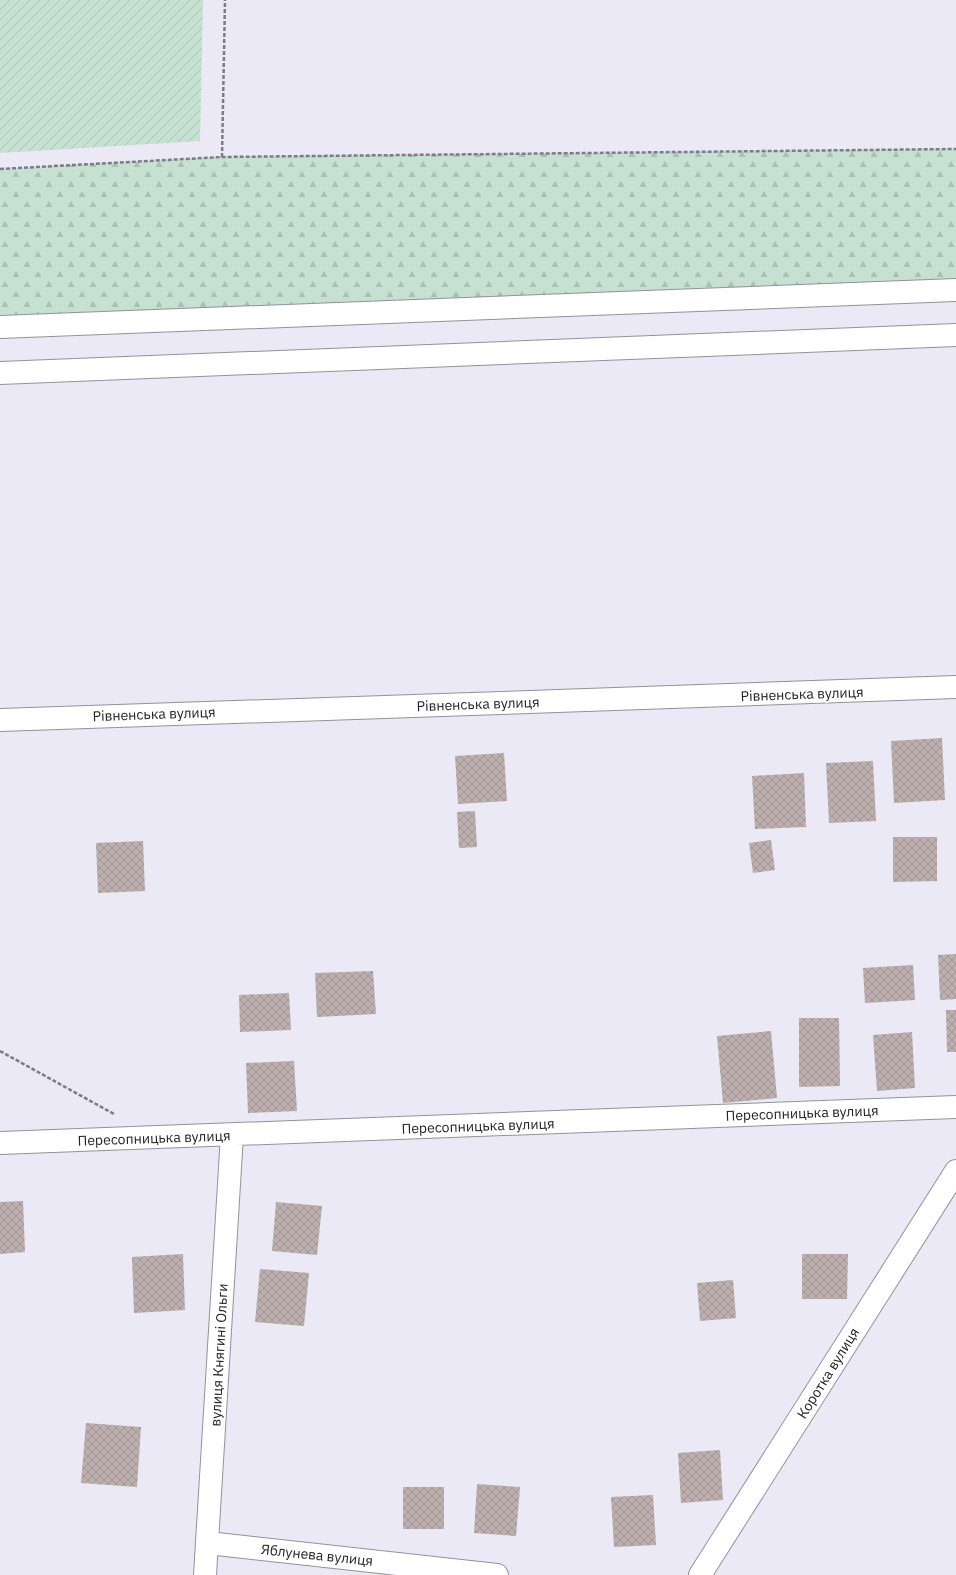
<svg xmlns="http://www.w3.org/2000/svg" width="956" height="1575" viewBox="0 0 956 1575" font-family="'IBM Plex Sans',sans-serif">
	<defs>
		<pattern id="forest-firs" width="22" height="20" patternUnits="userSpaceOnUse"><rect width="22" height="20" fill="#c6e0d1"/><path d="M5 1l3.5 6h-7zM16 11l3.5 6h-7z" fill="#aac0b3"/></pattern>
		<pattern id="garden-furrows" width="10" height="10" patternUnits="userSpaceOnUse"><rect width="10" height="10" fill="#c6e0d1"/><path d="M-1 1l2-2M0 10L10 0M9 11l2-2" fill="none" stroke="#aac0b3"/></pattern>
		<pattern id="building-cross-hatch" width="8" height="8" patternUnits="userSpaceOnUse"><rect width="8" height="8" fill="#bcafad"/><path d="M0 0l8 8M0 8l8-8" fill="none" stroke="#a19695"/></pattern>
	</defs>
	<rect width="100%" height="100%" fill="#eae9f5"/>
	<path fill="url(#forest-firs)" d="M956,149V290L0,327V169L222,157Z"/>
	<path fill="url(#garden-furrows)" d="M0,0H203L200,141L0,153Z"/>
	<path fill="url(#building-cross-hatch)" d="M942,738L945,800L894,803L891,741Z
		M504,753L507,801L458,804L455,756Z
		M873,761L876,821L829,823L826,763Z
		M804,773L806,827L755,829L752,776Z
		M475,811L477,847L459,848L457,812Z
		M893,837H937V881L893,882Z
		M771,840L775,870L753,873L749,843Z
		M143,841L145,891L98,893L96,843Z
		M956,954V999L940,1000L938,955Z
		M913,965L915,1000L865,1003L863,968Z
		M373,971L376,1014L317,1017L315,973Z
		M289,993L291,1030L240,1032L239,995Z
		M946,1010H956V1052H947Z
		M799,1018H839L840,1086L799,1087Z
		M771,1031L777,1098L723,1103L717,1036Z
		M912,1032L915,1088L877,1091L873,1035Z
		M294,1061L297,1111L248,1113L246,1063Z
		M23,1201L25,1252L0,1254V1202Z
		M276,1202L322,1206L317,1255L272,1251Z
		M183,1254L185,1310L134,1313L132,1257Z
		M802,1254H848L847,1299H802Z
		M260,1269L309,1273L304,1326L255,1322Z
		M733,1280L736,1318L700,1321L697,1283Z
		M86,1423L141,1427L137,1487L81,1483Z
		M720,1450L723,1500L681,1503L678,1453Z
		M477,1484L520,1487L516,1536L474,1533Z
		M403,1487H444V1529H403Z
		M653,1495L656,1545L614,1547L611,1497Z"/>
	<g fill="none" stroke-linecap="round" stroke-linejoin="round">
		<g stroke="#92929c" stroke-width="24">
			<path id="minor" d="M0,720C319,708 637,700 956,687
				M0,1143L956,1107
				M208,1543L497,1575
				M205,1575L232,1135
				M700,1575L956,1171"/>
		</g>
		<g stroke="#92929c" stroke-width="24">
			<path id="major" d="M0,327L956,290
				M0,373L956,335"/>
		</g>
		<path stroke="#7d7c84" stroke-width="2.5" stroke-dasharray="4 2" stroke-linecap="butt" d="M222,157L225,0
			M0,169L222,157L956,149
			M0,1051L114,1114"/>
		<use href="#minor" stroke="#fff" stroke-width="22"/>
		<use href="#major" stroke="#fff" stroke-width="22"/>
	</g>
	<g text-anchor="middle" stroke-width="3.5" stroke-linejoin="round" paint-order="stroke">
		<g font-size="14" fill="#222226" stroke="#fff">
			<text transform="translate(802 694) rotate(-2)" y="5">Рівненська вулиця</text>
			<text transform="translate(478 704) rotate(-2)" y="5">Рівненська вулиця</text>
			<text transform="translate(154 714) rotate(-2)" y="5">Рівненська вулиця</text>
			<text transform="translate(802 1113) rotate(-2)" y="5">Пересопницька вулиця</text>
			<text transform="translate(478 1126) rotate(-2)" y="5">Пересопницька вулиця</text>
			<text transform="translate(154 1138) rotate(-2)" y="5">Пересопницька вулиця</text>
			<text transform="translate(219 1355) rotate(-87)" y="5">вулиця Княгині Ольги</text>
			<text transform="translate(828 1373) rotate(-58)" y="5">Коротка вулиця</text>
			<text transform="translate(317 1555) rotate(6)" y="5">Яблунева вулиця</text>
		</g>
	</g>
</svg>
